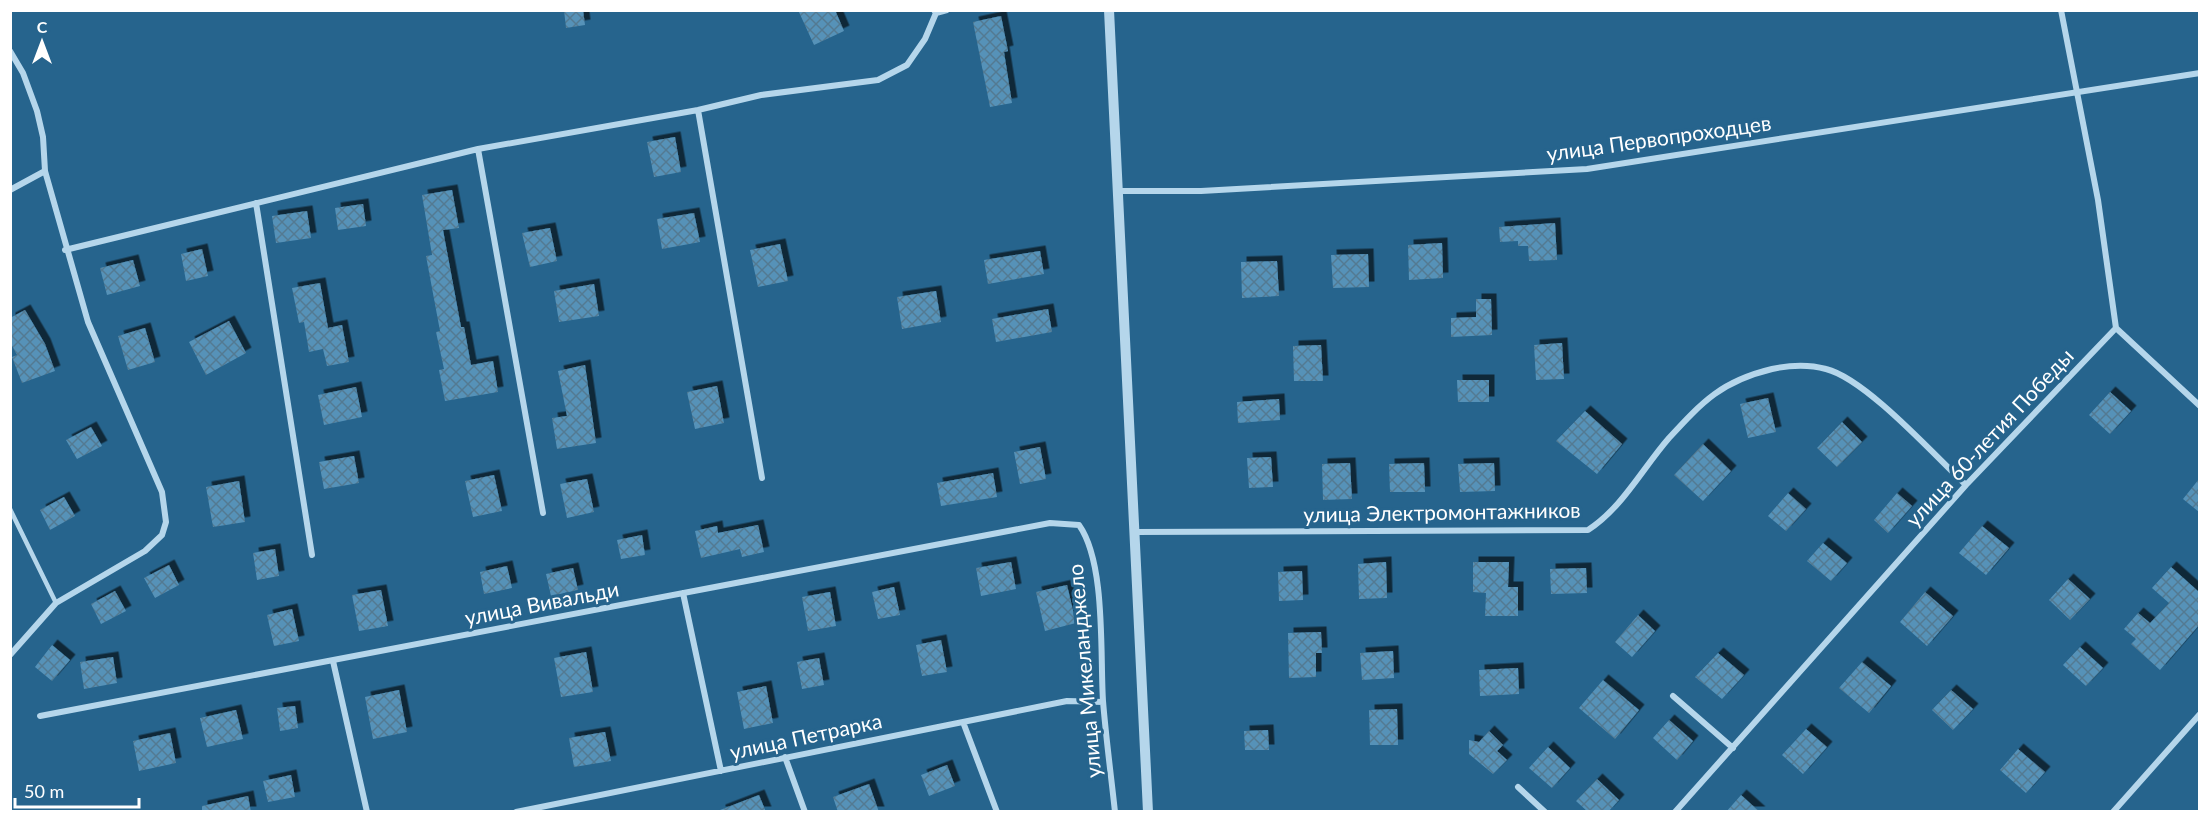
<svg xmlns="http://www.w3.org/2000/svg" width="2210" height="822" viewBox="0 0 2210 822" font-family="Lato,sans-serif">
	<defs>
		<pattern id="building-cross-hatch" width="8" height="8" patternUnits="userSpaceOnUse" patternTransform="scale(1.5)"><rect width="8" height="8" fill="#5692b8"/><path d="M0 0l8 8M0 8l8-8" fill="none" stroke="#527a92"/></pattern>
		<filter id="shadow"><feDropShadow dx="5.5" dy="-5.5" stdDeviation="0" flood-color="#0009"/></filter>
	</defs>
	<rect width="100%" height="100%" fill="#26648d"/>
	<path fill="url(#building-cross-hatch)" filter="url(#shadow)" d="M564,10H583L585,25L566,28Z
		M798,10H835L844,31L814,45Z
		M1001,16L1008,51L1004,52L1012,103L990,107L973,22Z
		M675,137L681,172L654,177L647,142Z
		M452,190L459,228L443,230L461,327H464L471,365L493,361L498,392L445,401L439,370L444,369L436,332L440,331L426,256L432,255L422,195Z
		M363,204L366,226L338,230L335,208Z
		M307,211L311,238L276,243L272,216Z
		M694,213L700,242L662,249L657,219Z
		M1555,223L1557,260L1529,261L1528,246H1518V241L1500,242L1499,227Z
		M550,228L557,261L530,267L522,233Z
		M1442,243L1443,278L1409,280L1408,245Z
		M780,244L788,281L758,287L750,250Z
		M202,249L208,276L186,281L181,254Z
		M1040,251L1044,274L988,284L984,260Z
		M1368,254L1369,287L1333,288L1331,255Z
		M133,260L140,286L107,295L100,268Z
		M1277,261L1279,296L1242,298L1241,262Z
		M320,283L328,328L342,325L349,362L327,366L323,349L309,352L304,322L299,323L292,288Z
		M594,284L599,316L559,322L554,291Z
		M936,291L941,322L902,329L897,297Z
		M1476,299H1491L1492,335L1451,337V318L1476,317Z
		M1048,309L1052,332L996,342L992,319Z
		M25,310L45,344L55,371L22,383L12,357L17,355L10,342V318Z
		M229,321L246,353L206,375L189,342Z
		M145,328L155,362L128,370L118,336Z
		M1562,343L1564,379L1536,380L1534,345Z
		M1321,345L1323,381H1294L1293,346Z
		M585,365L596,443L557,449L552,418L567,416L558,371Z
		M1457,380H1489V402H1458Z
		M717,386L724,423L695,429L687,392Z
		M356,387L362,417L324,425L318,395Z
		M2110,392L2131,411L2110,434L2089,415Z
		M1768,398L1776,432L1748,438L1740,404Z
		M1279,399L1280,420L1238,423L1237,402Z
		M1585,411L1622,444L1597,474L1556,441Z
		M1842,422L1862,442L1837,467L1817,448Z
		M91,427L102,446L77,459L66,440Z
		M1703,444L1731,471L1703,501L1674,475Z
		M1040,447L1046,479L1020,484L1014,452Z
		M354,456L359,483L324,489L319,462Z
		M1271,457L1273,487L1249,488L1247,458Z
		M1350,463L1352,499L1323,500L1322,464Z
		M1424,463L1425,492H1390L1389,464Z
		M1494,463L1495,491L1460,492L1458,464Z
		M993,473L997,497L941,506L937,483Z
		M494,475L502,511L473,517L465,481Z
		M587,479L594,512L567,518L560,484Z
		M2199,479V512L2183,499Z
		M239,481L245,522L213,527L206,487Z
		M1788,493L1806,509L1786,531L1768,516Z
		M1897,493L1912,506L1888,533L1874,520Z
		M64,497L75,516L50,530L40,510Z
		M758,525L764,552L742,557L740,549L701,558L695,531L717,526L718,533Z
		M1982,526L2009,548L1986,575L1959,553Z
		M642,535L645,555L621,559L617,540Z
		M1823,543L1847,563L1831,581L1807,561Z
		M275,549L279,576L257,580L253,553Z
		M1011,562L1016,589L981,596L976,568Z
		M1386,562L1387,598L1359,599L1358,564Z
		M1473,562H1509L1508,587H1518V616H1485L1486,593L1473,592Z
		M169,565L179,585L155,598L144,578Z
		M507,566L512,588L484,594L480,572Z
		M2171,567L2199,592V625L2160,670L2131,644L2136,639L2124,629L2138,613L2150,623L2169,603L2152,588Z
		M573,568L578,590L551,596L546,574Z
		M1586,568L1587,593L1551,594L1550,569Z
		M1302,571L1303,600L1279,601L1278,572Z
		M2068,579L2090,599L2070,620L2049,600Z
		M1067,585L1076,623L1045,631L1036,592Z
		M894,587L900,615L878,619L872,592Z
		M381,590L388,626L359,631L352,595Z
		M115,591L126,611L101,624L91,604Z
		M830,592L836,626L808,631L802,597Z
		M1925,592L1953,616L1927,646L1900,622Z
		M292,609L299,641L274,646L267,615Z
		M1638,615L1655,631L1632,657L1615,642Z
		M1321,632L1322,653H1316V677L1289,678L1288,633Z
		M941,640L947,672L922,676L916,645Z
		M52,645L70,660L52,681L35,667Z
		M2080,647L2103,668L2086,686L2063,665Z
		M1393,651L1394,678L1362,680L1360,653Z
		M586,652L593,692L561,697L554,658Z
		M1718,653L1744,675L1722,699L1695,677Z
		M113,657L117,683L84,689L80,662Z
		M819,658L824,685L802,689L797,662Z
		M1862,662L1891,686L1869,713L1839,688Z
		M1518,668L1519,694L1480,696L1479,670Z
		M1603,680L1639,710L1615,739L1579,708Z
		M766,686L773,723L744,729L737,692Z
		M399,690L407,732L373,739L365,697Z
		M1951,690L1973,709L1953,730L1932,710Z
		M295,706L298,728L280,731L277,708Z
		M1397,709L1398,745H1370L1369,710Z
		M236,710L243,739L207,747L200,718Z
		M1669,720L1693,741L1677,760L1653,738Z
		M1806,729L1827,747L1803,774L1782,755Z
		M1268,730L1269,750H1245L1244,731Z
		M1489,731L1503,745L1497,751L1507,760L1493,774L1469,754V740L1479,742Z
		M605,732L611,761L574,767L569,738Z
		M170,733L176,763L139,771L133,741Z
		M1548,747L1570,768L1552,788L1529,768Z
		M2018,749L2045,772L2026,793L2000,770Z
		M947,765L955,786L929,796L921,775Z
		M291,775L295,797L268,802L263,781Z
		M1597,779L1619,800L1608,812H1588L1576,801Z
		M869,784L879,812H838L833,797Z
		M759,795L766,812H720V810Z
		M1741,795L1760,812H1726Z
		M248,796L251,812H202V806Z"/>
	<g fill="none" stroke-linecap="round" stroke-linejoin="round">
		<path stroke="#b5d6eb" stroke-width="4.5" d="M10,509L56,603"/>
		<path stroke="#b5d6eb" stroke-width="6" d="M934,10L936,13L947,10
			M10,51L23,73L37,111L43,137L45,171L88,322L162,492L166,522L162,535L145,551L56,603L10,655
			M698,110L762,478
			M478,149L543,513
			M10,190L45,171
			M1119,191H1201L1587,169L2200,73
			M256,203L312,555
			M65,250L478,149L698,110L761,95L878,80L907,65L925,39L936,13
			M2116,328L2200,406
			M1134,532L1588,530C1622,508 1642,469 1669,438C1703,401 1722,381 1772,369C1790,365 1808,364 1826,369C1866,379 1934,455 1966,485
			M683,593L721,771
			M333,661L367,812
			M1673,696L1733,748
			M40,716L1050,523L1079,525C1106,563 1100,654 1103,701C1106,738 1111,775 1115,812
			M963,722L997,812
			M785,757L805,812
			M1518,787L1545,812
			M516,812L1067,701L1103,702
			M1675,812L1966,485L2116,328L2098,200L2061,10
			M2113,812L2200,714"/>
		<path stroke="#b5d6eb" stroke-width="10" d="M1109,10L1148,812"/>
	</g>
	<g text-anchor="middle" stroke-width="6" stroke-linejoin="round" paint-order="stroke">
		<g font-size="21" fill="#fff" stroke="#26648d">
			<text transform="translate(1659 139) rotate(-8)" y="7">улица Первопроходцев</text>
			<text transform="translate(1990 438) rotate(-47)" y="7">улица 60-летия Победы</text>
			<text transform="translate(1442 513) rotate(-1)" y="7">улица Электромонтажников</text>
			<text transform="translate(542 604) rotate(-11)" y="7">улица Вивальди</text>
			<text transform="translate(1085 671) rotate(-95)" y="7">улица Микеланджело</text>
			<text transform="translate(806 737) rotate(-12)" y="7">улица Петрарка</text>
		</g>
	</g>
	<rect width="2210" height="822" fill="none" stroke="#ffffff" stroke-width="24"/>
	<g transform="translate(42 42)" stroke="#26648d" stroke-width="4.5" paint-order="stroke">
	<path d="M0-4.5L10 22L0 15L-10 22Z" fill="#ffffff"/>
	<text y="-9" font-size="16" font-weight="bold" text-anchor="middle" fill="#ffffff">С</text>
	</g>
	<path d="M15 798v9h124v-9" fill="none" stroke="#ffffff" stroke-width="3"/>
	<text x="24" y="798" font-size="18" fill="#ffffff" stroke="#26648d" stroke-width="4.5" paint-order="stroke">50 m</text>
</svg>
